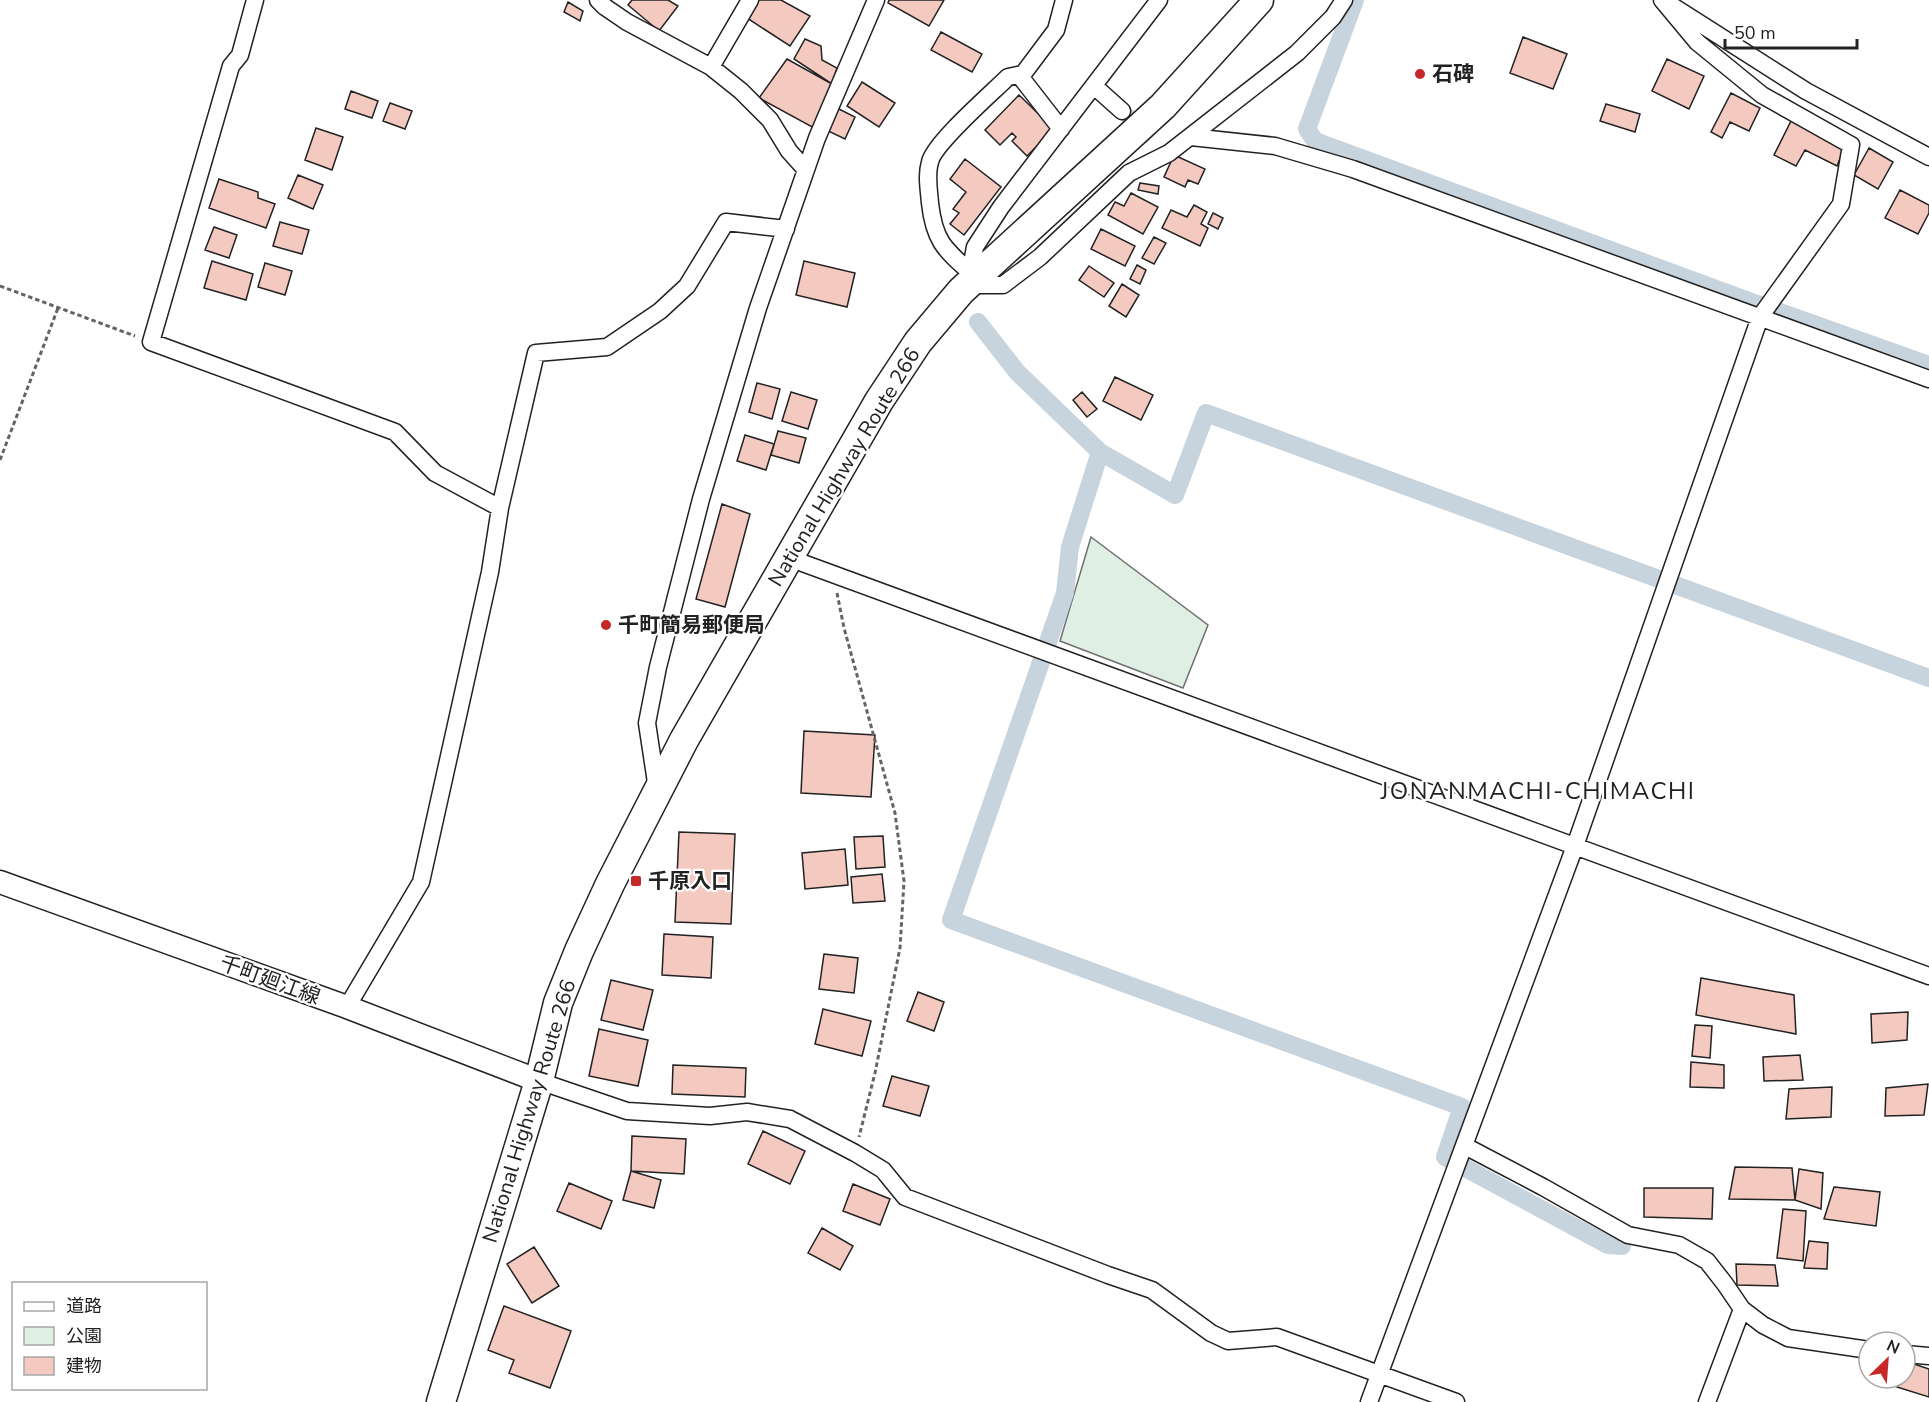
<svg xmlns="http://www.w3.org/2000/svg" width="1929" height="1402" viewBox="0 0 1929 1402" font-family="'Nunito Sans','Noto Sans JP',sans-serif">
	<rect width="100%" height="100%" fill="#fff"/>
	<path fill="#e0efe3" stroke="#6f6f6f" stroke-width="1.5" d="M1091,537L1208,625L1183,688L1060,641Z"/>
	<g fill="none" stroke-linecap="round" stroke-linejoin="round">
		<path stroke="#c7d3dd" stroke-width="18" d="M1355,0L1307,129L1315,141L1746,300L1929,365
			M978,322L1017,372L1100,452L1175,495L1206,413L1929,678
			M1100,452L1070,547L1065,593L951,920L1462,1107L1445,1157L1608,1245L1622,1246"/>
	</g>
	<path fill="#f3c9c0" stroke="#222" stroke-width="1.5" d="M632,0H668L678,6L659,31L628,5Z
		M758,0H781L810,16L790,46L747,18Z
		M889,0H944L929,26L888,3Z
		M568,2L583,11L580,21L564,12Z
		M941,32L982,54L972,72L931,50Z
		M1523,37L1567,54L1553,89L1510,73Z
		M805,39L821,46L822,60L837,68L832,84L794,59Z
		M787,59L832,84L814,128L759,98Z
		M1667,59L1704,76L1689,109L1652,91Z
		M862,82L895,103L879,127L847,106Z
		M351,91L378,101L372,118L345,109Z
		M1731,93L1760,108L1749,131L1730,122L1722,138L1711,132Z
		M1019,95L1054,129L1027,156L1012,141L1016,137L1012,133L1000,145L985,130Z
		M390,103L412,111L405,129L383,121Z
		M1606,104L1640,114L1635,132L1600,121Z
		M837,108L855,117L845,139L826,130Z
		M1792,119L1845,146L1837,166L1805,150L1796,166L1774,155Z
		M316,128L343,137L332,170L305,160Z
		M1869,148L1893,162L1878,189L1854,175Z
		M1174,155L1205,169L1198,184L1188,180L1185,187L1164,177Z
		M965,159L1001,187L964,235L950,224L959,213L953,209L966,192L950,179Z
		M298,175L323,185L313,209L288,198Z
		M219,179L258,192V198L275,204L266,228L209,208Z
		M1140,183L1159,186L1158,194L1138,190Z
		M1900,190L1929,205V213L1918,234L1885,218Z
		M1131,193L1158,207L1143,234L1108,215L1115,202L1124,206Z
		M1194,205L1207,212L1201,224L1208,228L1200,246L1162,228L1171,210L1187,217Z
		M1213,213L1223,218L1218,229L1208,224Z
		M280,222L309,230L302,254L273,246Z
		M214,227L237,235L229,258L205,250Z
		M1101,229L1135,246L1125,266L1091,249Z
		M1154,237L1166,243L1154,264L1142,258Z
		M212,261L253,274L246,300L204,288Z
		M804,261L855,273L847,307L796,295Z
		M265,263L292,271L285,295L258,287Z
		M1137,265L1146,270L1140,284L1130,279Z
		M1089,266L1114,283L1104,297L1079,280Z
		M1122,284L1139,295L1126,317L1109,306Z
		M1115,377L1153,395L1141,420L1103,401Z
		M757,383L780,389L772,419L749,412Z
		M791,392L817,400L808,429L782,421Z
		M1082,392L1097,409L1087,417L1073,400Z
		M778,431L806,438L799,463L771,455Z
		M745,435L774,444L766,470L737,461Z
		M722,504L750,514L725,607L696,599Z
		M804,731L875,735L871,797L801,793Z
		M679,832L735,834L731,924L675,922Z
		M883,836L885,867L856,869L854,837Z
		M845,849L848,885L805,889L802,853Z
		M882,874L885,901L853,903L851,877Z
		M664,934L713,937L711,978L662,975Z
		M824,954L858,958L854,993L819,989Z
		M1701,978L1794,995L1796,1034L1696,1015Z
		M611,980L653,990L643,1030L601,1020Z
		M918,992L944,1002L934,1031L907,1021Z
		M823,1009L871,1021L862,1056L815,1044Z
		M1908,1012L1907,1040L1872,1043L1871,1014Z
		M1695,1025L1712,1026L1710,1058L1692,1056Z
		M599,1029L648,1040L638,1086L589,1076Z
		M1800,1055L1803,1080L1764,1081L1763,1057Z
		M1691,1062L1724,1065V1088L1690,1087Z
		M673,1065L746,1068L745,1097L672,1094Z
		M892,1076L929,1086L920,1116L883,1106Z
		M1928,1084L1924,1115L1885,1116L1886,1088Z
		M1832,1087L1831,1117L1786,1119L1789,1089Z
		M763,1131L805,1151L790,1184L748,1164Z
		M632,1136L686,1139L684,1174L631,1171Z
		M1735,1167L1792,1168L1795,1200L1729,1199Z
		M1799,1169L1823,1173L1821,1209L1795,1200Z
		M631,1171L661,1180L654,1208L623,1200Z
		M569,1183L612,1201L601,1229L557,1211Z
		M853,1184L890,1199L880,1225L843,1211Z
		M1834,1187L1880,1192L1876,1226L1824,1219Z
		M1644,1188H1713L1712,1219L1644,1217Z
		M1783,1209L1806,1211L1803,1261L1777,1258Z
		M822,1228L853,1246L840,1270L808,1253Z
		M1809,1241L1828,1243L1827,1269L1804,1268Z
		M534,1247L559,1286L532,1303L507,1264Z
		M1736,1264L1775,1265L1778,1286L1737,1285Z
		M504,1306L571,1331L550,1388L509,1373L514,1360L488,1350Z
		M1905,1361L1929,1369V1397L1897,1387L1899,1378H1905Z"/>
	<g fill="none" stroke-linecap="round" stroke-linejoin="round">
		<path stroke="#d3d3d3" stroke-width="16" stroke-dasharray="16 8" stroke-linecap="butt" d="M1122,111L1158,143"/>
		<g stroke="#222" stroke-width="19">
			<path id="street" d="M255,0L240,55L231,66L151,342L395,432L435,473L500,508
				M598,0L605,7L627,22L711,67L741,91L770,120L789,151L806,170
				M1159,0L1001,207L975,247L968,285H1003L1040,257L1129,173L1169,153L1297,53L1333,17L1344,0
				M1674,7L1806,91L1929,157
				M711,67L750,0
				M1019,75L1061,129
				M1094,86L1122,111
				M1191,137L1275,146L1353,169L1929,379
				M970,272C944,249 934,240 930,203C929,190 926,175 930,162C934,143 992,93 1008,77L1023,74L1056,30L1064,0
				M789,558L1929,976
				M657,789L647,723L658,667L701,499L758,308L817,138L876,0
				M347,1007L421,882L490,572L500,508L536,353L607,347L660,311L687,286L726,222L786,229
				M539,1081L627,1111L710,1116L747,1112L790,1119L855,1153L883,1170L905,1197L1108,1275L1152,1290L1211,1333L1228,1341L1277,1337L1456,1402
				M1465,1146L1543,1187L1628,1235L1679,1245L1707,1261L1725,1284L1742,1309L1763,1325L1788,1338L1869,1350
				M1905,1354L1929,1356
				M1369,1402L1575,846L1760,317L1841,204L1851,145L1762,95L1697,42L1662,0
				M1707,1402L1742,1309"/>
		</g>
		<g stroke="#222" stroke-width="25">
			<path id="secondary" d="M0,882L347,1007L539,1081"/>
		</g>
		<g stroke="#222" stroke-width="31">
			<path id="highway" d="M441,1402L539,1081L558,1003L579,951L610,884L684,740L879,401L918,342L961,291L1163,106L1259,0"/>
		</g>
		<path stroke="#646464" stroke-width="3" stroke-dasharray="4.5 3" stroke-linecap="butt" d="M0,286L135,336
			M0,460L58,308
			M837,593L844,628L895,813L904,881L900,948L875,1073L859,1137"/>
		<use href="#street" stroke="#fff" stroke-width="16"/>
		<use href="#secondary" stroke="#fff" stroke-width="22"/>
		<use href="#highway" stroke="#fff" stroke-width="28"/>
	</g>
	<g fill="#c62828" stroke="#fff" stroke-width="2">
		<circle cx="1420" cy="74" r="6"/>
		<circle cx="606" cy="625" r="6"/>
		<rect x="630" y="875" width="12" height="12" rx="3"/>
	</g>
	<g text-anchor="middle" stroke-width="4.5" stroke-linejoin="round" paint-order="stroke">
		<g font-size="21" font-weight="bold" fill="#222" stroke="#fff" text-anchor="start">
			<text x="1432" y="81">石碑</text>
			<text x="618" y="632">千町簡易郵便局</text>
			<text x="648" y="888">千原入口</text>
		</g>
		<g font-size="21" fill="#222" stroke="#fff">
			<text transform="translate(844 467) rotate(-59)" y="7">National Highway Route 266</text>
			<text transform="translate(270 980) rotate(20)" y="7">千町廻江線</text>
			<text transform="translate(529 1111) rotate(-73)" y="7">National Highway Route 266</text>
		</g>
		<g font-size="24" letter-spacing="1.5" fill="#222" stroke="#fff">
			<text x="1538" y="799">JONANMACHI-CHIMACHI</text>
		</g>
	</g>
	<rect x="12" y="1282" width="195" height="108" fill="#ffffff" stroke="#a7a7a7" stroke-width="1.5"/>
	<rect x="24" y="1302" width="30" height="9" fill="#ffffff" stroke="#a7a7a7" stroke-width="1.5"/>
	<text x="66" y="1312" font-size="18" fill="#222222">道路</text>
	<rect x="24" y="1327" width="30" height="18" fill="#e0efe3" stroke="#a7a7a7" stroke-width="1.5"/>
	<text x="66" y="1342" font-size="18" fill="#222222">公園</text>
	<rect x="24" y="1357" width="30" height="18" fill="#f3c9c0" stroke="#a7a7a7" stroke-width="1.5"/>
	<text x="66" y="1372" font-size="18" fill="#222222">建物</text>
	<g transform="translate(1887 1360) rotate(25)"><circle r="28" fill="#ffffff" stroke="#a7a7a7" stroke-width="1.5"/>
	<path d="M0-4.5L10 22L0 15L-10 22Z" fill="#c62828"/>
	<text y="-9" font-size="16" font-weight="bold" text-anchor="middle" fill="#222222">N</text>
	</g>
	<path d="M1725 39v9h132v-9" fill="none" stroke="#222222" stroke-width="3"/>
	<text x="1734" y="39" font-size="18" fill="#222222" stroke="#ffffff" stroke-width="4.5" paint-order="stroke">50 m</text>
</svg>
